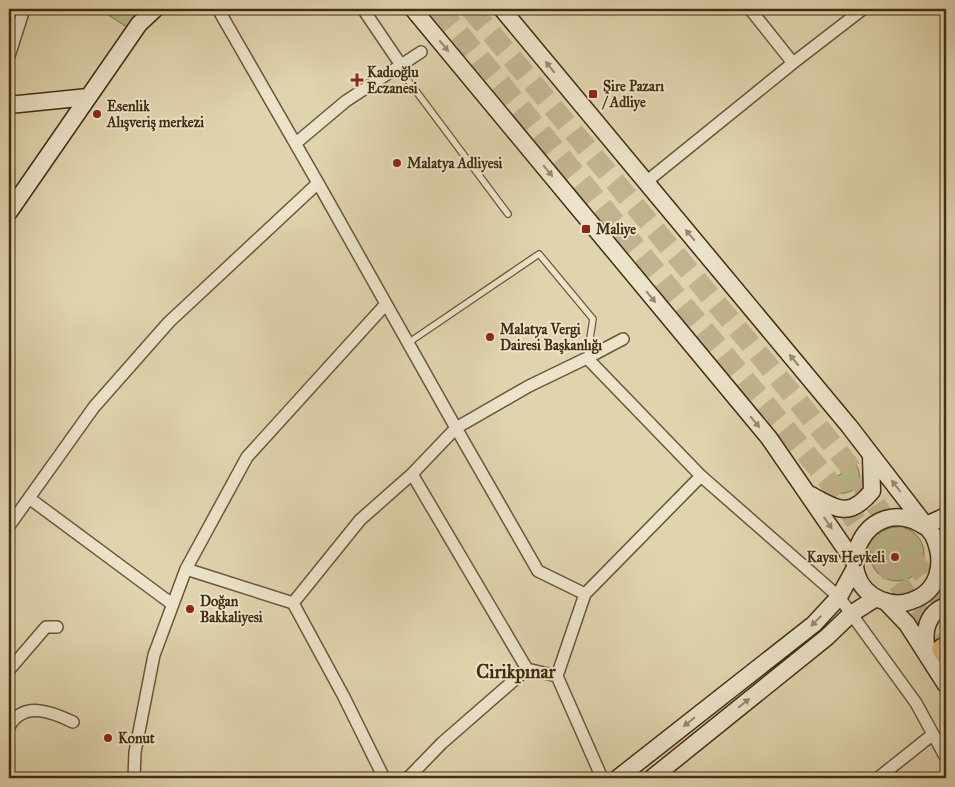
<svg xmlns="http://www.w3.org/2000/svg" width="955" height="787" viewBox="0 0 955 787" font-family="'IM FELL Great Primer',serif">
	<rect width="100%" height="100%" fill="#e0d4ae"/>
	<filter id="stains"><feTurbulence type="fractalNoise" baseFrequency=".004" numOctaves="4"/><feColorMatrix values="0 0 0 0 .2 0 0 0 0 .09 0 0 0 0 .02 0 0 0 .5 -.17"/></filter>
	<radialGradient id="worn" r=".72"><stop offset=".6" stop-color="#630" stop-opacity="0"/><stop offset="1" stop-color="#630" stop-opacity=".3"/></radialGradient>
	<path fill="#b6bc88" stroke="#7c744d" d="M99,9H141L127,27Z
		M855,463C870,485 844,505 826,485Z
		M870 554a27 27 0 1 1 54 0a27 27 0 1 1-54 0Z"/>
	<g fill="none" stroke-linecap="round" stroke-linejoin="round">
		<path stroke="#c1b38f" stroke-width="21" stroke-dasharray="21 11" stroke-linecap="butt" d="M439,9L828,480L943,649
			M471,9L792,394L847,463L946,607"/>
		<g stroke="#6a5739" stroke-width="8">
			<path id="lane" d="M398,67L508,214
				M408,343L539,254L593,319L587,357"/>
		</g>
		<g stroke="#6a5739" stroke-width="14">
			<path id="street" d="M363,9L401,65
				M750,9L793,63
				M9,56L24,9
				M296,143L346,101L421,52
				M646,182L793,63L863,9
				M318,183L456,428L412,474L527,669L442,743L408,778
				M587,358L623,339
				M29,498L172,604
				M9,526L94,407L169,322L318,183L218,9
				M186,569L293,603L360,520L412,474
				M585,594L538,571L456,428L529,386L587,358L701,476L839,597L916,703L946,758
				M293,603L344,697L384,778
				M527,669L557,676
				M9,670L46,627H57
				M9,727C23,700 52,712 73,722
				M134,778L135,752L154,655L186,569L247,457L386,304
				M602,778L557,676L585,594L701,476
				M878,778L932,735"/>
		</g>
		<g stroke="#432d12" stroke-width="19">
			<path id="secondary" d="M413,9L769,438L855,563
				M502,9L849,426L933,535C945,560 941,591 911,601C901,605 891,604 881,600C826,577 867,490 924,526
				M9,105L88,97
				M9,212L139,24L155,9
				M811,495C838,510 850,518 872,491L871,455
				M924,526L946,516
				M885,601L907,624L946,685
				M927,651C923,633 926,613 946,606
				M618,778L814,624L839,597L855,568
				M652,778L827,637L851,614L876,598"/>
		</g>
		<g stroke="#432d12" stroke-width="24">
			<path id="highway" d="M943,649L946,654"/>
		</g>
		<use href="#lane" stroke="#ebe3ca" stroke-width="5.5"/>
		<use href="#street" stroke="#ebe3ca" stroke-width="11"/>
		<use href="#secondary" stroke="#ebe3ca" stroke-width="16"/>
		<use href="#highway" stroke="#e0ba77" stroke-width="21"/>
	</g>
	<defs><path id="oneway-solid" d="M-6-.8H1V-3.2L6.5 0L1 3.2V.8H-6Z" transform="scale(1.25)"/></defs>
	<g fill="#97886e">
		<use href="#oneway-solid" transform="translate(444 46) rotate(50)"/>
		<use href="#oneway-solid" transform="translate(550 67) rotate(-129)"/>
		<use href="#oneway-solid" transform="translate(548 171) rotate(50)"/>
		<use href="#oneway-solid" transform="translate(690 235) rotate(-130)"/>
		<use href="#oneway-solid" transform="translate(651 297) rotate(50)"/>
		<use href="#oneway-solid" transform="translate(794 360) rotate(-130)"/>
		<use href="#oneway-solid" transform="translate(755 422) rotate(50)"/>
		<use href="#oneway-solid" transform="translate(896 486) rotate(-128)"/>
		<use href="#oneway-solid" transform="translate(828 523) rotate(55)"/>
		<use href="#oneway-solid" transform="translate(816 621) rotate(135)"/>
		<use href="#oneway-solid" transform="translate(744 703) rotate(-39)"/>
		<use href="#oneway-solid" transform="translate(689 722) rotate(142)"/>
	</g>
	<g fill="#8f2418" stroke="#ebe3ca" stroke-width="2">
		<path d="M354.5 72.5h5v5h5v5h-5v5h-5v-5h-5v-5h5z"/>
		<rect x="588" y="89" width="10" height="10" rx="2.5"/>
		<circle cx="97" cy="114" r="5"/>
		<circle cx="397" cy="163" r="5"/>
		<rect x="581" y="224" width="10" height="10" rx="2.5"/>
		<circle cx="490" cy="337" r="5"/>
		<circle cx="895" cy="557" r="5"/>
		<circle cx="190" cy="609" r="5"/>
		<circle cx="108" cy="738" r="5"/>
	</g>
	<g text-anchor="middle" stroke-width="4" stroke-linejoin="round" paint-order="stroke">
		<g font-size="14" font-weight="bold" fill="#432d12" stroke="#ebe3ca" text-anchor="start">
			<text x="367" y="77">Kadıoğlu<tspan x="367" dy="16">Eczanesi</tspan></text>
			<text x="603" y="91">Şire Pazarı<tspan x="603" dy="16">/ Adliye</tspan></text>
			<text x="107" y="111">Esenlik<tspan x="107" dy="16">Alışveriş merkezi</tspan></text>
			<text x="407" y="168">Malatya Adliyesi</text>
			<text x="596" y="234">Maliye</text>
			<text x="500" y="334">Malatya Vergi<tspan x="500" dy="16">Dairesi Başkanlığı</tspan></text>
			<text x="885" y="562" text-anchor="end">Kaysı Heykeli</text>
			<text x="200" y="606">Doğan<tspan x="200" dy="16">Bakkaliyesi</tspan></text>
			<text x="118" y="743">Konut</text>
		</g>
		<g font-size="19" font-weight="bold" fill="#432d12" stroke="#ebe3ca">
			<text x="516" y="678">Cirikpınar</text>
		</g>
	</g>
	<rect width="955" height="787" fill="none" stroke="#e0d4ae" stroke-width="30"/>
	<rect x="10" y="10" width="935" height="767" fill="none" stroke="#432d12" stroke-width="2.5"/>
	<rect x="15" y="15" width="925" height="757" fill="none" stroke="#432d12"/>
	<rect width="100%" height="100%" filter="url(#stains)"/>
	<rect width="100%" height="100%" fill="url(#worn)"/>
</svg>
